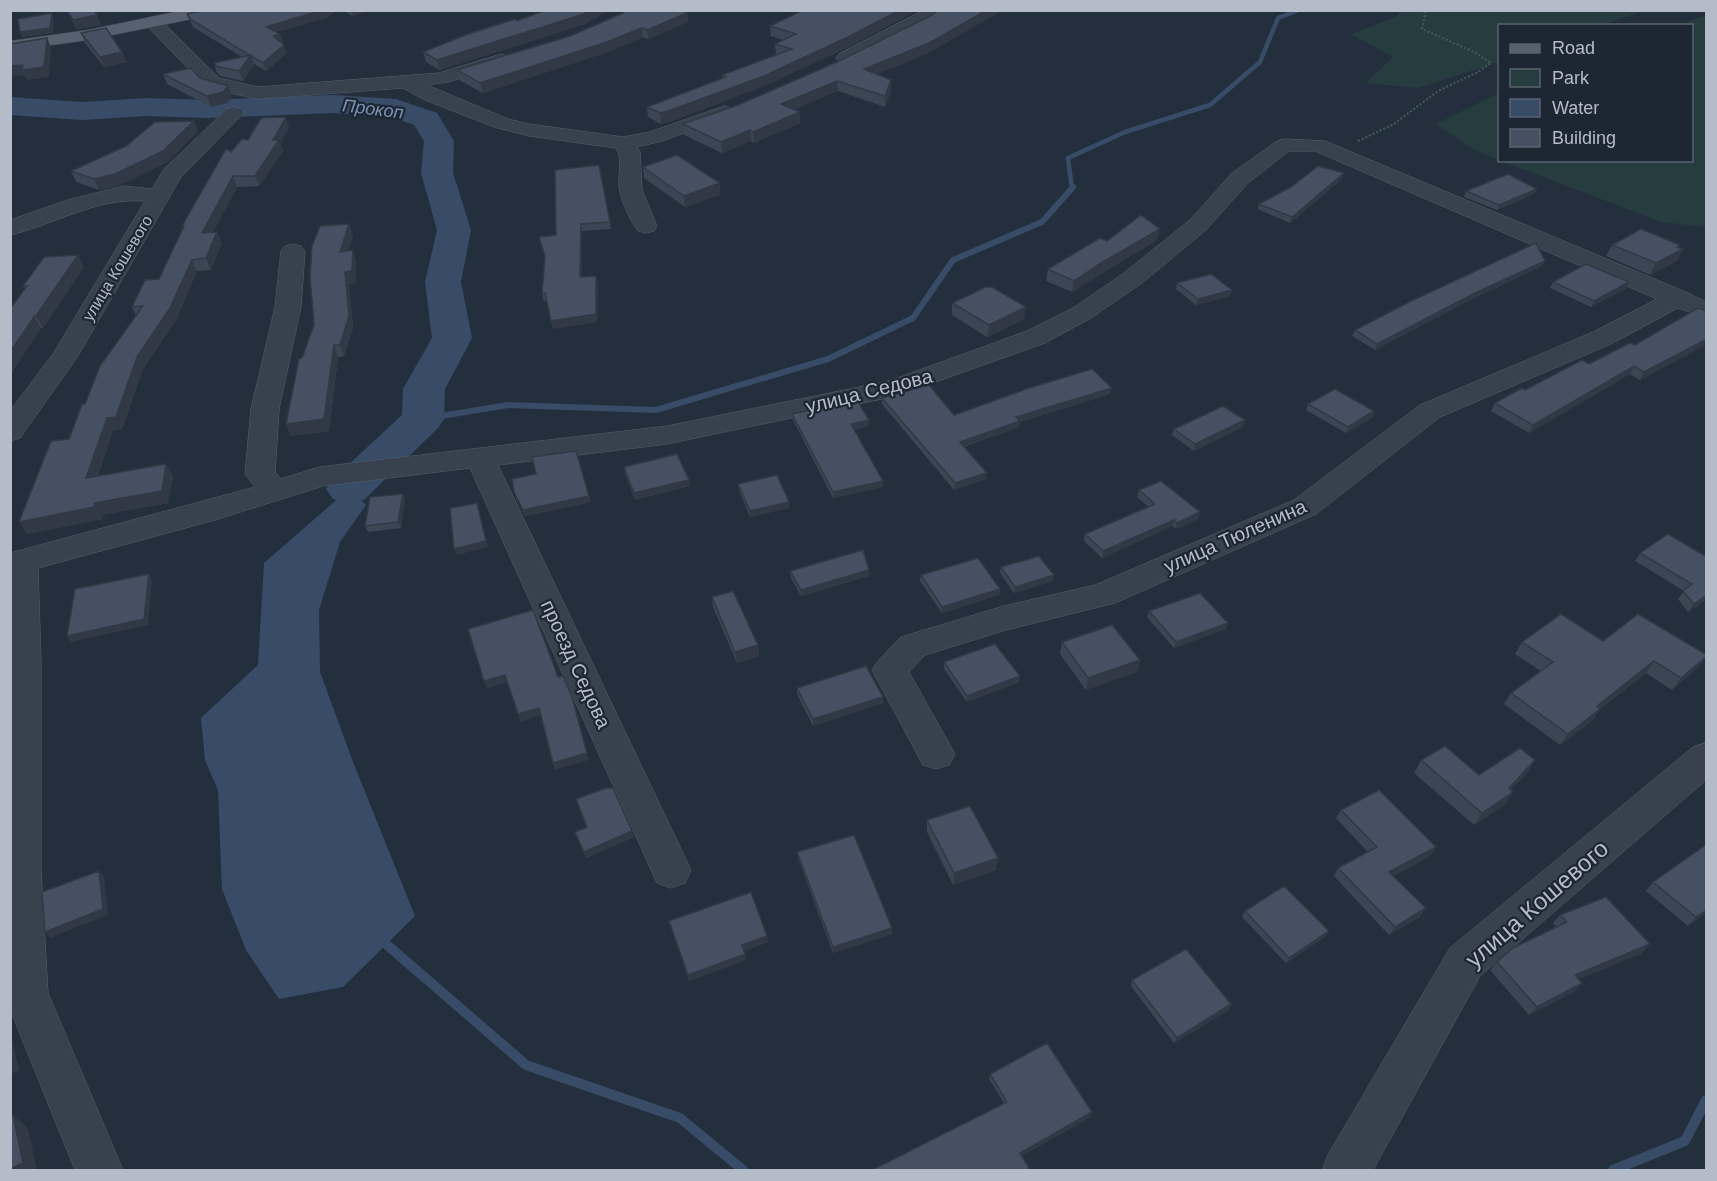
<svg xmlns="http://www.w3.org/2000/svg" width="1717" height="1181" viewBox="0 0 1717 1181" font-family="Helvetica,sans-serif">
	<rect width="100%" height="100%" fill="#242f3e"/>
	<path fill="#263c3f" d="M1401,11V10L1643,11L1602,25L1500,26L1499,62L1418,88L1366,83L1393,57L1351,34L1396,17Z
		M1706,15V227L1661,222L1502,161L1692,160V26L1680,25Z
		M1499,93V160L1475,150L1436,124Z"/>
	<path fill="#394c67" d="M349,489L366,505L340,542L319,610L320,672L353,762L415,916L343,987L279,999L246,950L222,889L218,790L205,760L201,718L258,665L264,563Z"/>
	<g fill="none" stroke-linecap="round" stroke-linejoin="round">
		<path stroke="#394c67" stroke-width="4.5" d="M1072,189L1068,158L1125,132L1210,105L1260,62L1278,18L1299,10"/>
		<path stroke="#394c67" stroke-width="6" d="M423,419L508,405L656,410L828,359L913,318L953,260L1042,222L1073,187"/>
		<path stroke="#394c67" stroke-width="10" d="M386,944L526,1065L680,1118L743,1170
			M1613,1170L1685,1141L1706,1100"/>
		<path fill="#394c67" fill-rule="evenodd" d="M333,95L396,99L437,113L454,141L453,173L471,230L461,282L472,338L445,389L444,419L438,428L365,499L349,504L333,499L326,489L333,479L402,415L403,389L432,338L425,282L437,230L421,173L424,141L414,125L392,117L333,113L208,118L146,116L82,120L10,115V97L82,102L146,98L208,100Z"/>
		<g stroke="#565f6c" stroke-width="1">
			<path id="minor" d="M924,10H946L851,62H839L836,58L839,54Z
				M153,17L159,18L219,78L258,87L439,73L501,54L507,56L510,60L507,64L448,82L427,85L508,119L529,124L623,137L650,132L724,106L731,108L734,112L731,116L662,141L637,147L640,152L642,190L657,226L654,231L646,233L638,231C629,218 621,202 619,186C618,175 623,157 616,148L529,136L494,127L425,100L403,88L258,99L225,92L205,86L147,26L144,22L147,18Z
				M234,107L241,109L244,113L181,177L78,356L20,438L10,441V411L53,354L145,201C97,197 56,224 10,235V220L68,200L124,186L152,189L164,169L227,109Z
				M1284,139L1325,141L1688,293L1706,302V318L1678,308L1611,344L1440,417L1316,514L1115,603L1006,630L925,655L909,672L955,754L949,765L936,769L923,765L872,670L878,661L901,637L1004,606L1095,585L1294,500L1420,405L1593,332L1657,299L1315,151H1289L1248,183L1206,230L1142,283L1091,318L1045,343L896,396L667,444L498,465L691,870L685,883L671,888L657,883L470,468L323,486L215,520L38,568L41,661V873L48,993L123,1170H75L10,1009V553L255,487L245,474L251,409L275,307L281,251L285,246L293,244L301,246L305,251L301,307L279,409L275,472L281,479L319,467L667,426L889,381L1027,331L1073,308L1124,273L1190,220L1232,173L1277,141Z
				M1706,743V780L1480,976L1373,1170H1322L1329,1153L1450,948L1693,747Z"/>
		</g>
		<g stroke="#414a57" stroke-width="1">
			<path id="major" d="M184,10H220L212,15L88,40L10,51V41L88,30Z"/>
		</g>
		<path stroke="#44595c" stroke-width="2" stroke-dasharray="2 2" stroke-linecap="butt" d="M1358,141L1394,124L1438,91L1476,73L1491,63L1474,52L1422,29L1426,10"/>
		<use href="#minor" fill="#38414e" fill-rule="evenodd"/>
		<use href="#major" fill="#56606e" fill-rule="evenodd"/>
	</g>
	<path fill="#3b4654" d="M66,10H94L101,25L77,29Z
		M203,10H335L327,18L276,32L283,42H281L287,53L266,71L254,64L243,81L220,76L217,73L214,63L242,57L193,27L187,14Z
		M342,10H370L353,16Z
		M546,10H609L585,24L440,70L426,62L423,52Z
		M626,10H691L687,12L688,22L648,39L643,37L608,52L483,93L459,80L457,70L570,36L623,13Z
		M803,10H918L848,47L764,86L672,121L661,124L648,117L647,107L722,79V75L777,54H776L775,44L783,40L771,36L770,26Z
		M938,10H1003L928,53L877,74L891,91L885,107L838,91L793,110L800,123L754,143L751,141L722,153L684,135L683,124L738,105L837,62L932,15Z
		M81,33L122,52L127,62L104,67L85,43Z
		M163,74L200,78L232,96L227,103L211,107L167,84Z
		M289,127L280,143L283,151L259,186L237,187L213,232L222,243L211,270L197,271L176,320L143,369L122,429L113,430L98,476L166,464L173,476L168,503L102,515V519L27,534L85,404L136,316L132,307L159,279L183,228L182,226L231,152L248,140Z
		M198,131L168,162L120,185L99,190L76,182L71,171Z
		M599,165L611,229L582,231L581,277L598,284L597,322L553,329L547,301H544L542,294L545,258L539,237L556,235Z
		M643,167L720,195L685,207L644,178Z
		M1342,179L1290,223L1258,209L1259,204Z
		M1537,189L1534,194L1497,210L1464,197L1466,191Z
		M349,224L353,235L348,251L356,261V283L349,284L353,328L344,356L338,357L329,431L291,436L286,424L302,358Z
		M1157,240L1099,275L1072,292L1046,281L1048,269L1107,241Z
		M1612,245L1679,247L1683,249L1677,261L1650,275L1606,256Z
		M1545,261L1542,266L1472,299L1375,350L1352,336L1355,330Z
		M84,267L43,328H41L10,375L25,289L23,286Z
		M1553,282L1626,288L1591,307L1550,288Z
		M1177,283L1232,290L1230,296L1196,305L1176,289Z
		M952,303L1024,319L987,337L952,315Z
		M1707,311V344L1640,380L1630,374L1529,433L1491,411L1495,403L1635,345Z
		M1110,394L1020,422L1019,427L964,447L986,479L954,490L882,404V398L954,415Z
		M1308,404L1374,411L1372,418L1346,433L1306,410Z
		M792,414L869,420V426L854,430L883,481V487L833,498L793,420Z
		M1243,427L1194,451L1172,435L1174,429Z
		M624,467L689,480L690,486L635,500L625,473Z
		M738,484L789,508L750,517L739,490Z
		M1139,490L1200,512L1198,519L1176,529L1172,526L1102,558L1084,541L1085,534L1149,507L1137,497Z
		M514,492L589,496L591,502L525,516L516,498Z
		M403,494L405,500L401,528L368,532L365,526Z
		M1640,553L1707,557V599L1688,612L1678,599L1684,591L1635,561Z
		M1001,567L1053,581L1014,593L1000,573Z
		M869,570V576L801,596L791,578L790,571Z
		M921,575L1000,589L999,595L942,613L920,581Z
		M712,597L758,645L759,656L737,663L713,607Z
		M1149,611L1226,629L1174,648L1147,617Z
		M1603,641L1707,656L1698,667L1672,690L1646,673L1600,709L1592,721L1560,745L1504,704L1511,693L1541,671L1515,654L1522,642Z
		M1062,642L1140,660L1137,672L1086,690L1060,654Z
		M944,662L1019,682L967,702L944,669Z
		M797,688L883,697V703L813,726L797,694Z
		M1421,760L1479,775L1527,773L1511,789L1513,792L1505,804L1474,825L1414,773Z
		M576,799L634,837L586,858L575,832L586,827Z
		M1341,810L1436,847L1430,856L1393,876L1420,917L1389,935L1334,876L1338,868L1368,852L1336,818Z
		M927,820L996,870L953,885L927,832Z
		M1707,844V912L1688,926L1646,891L1653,882Z
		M797,852L892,928V934L833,953L798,858Z
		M1245,911L1329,931L1325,937L1286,963L1242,917Z
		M1560,915L1642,953L1579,979L1575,991L1529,1015L1490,970L1497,962L1556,927L1553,923Z
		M669,921L768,942L744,951L746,960L689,981Z
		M1132,980L1231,1004L1229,1010L1174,1043L1131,986Z
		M990,1074L1092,1112L1090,1117L1022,1156L872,1170L1004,1103L989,1079Z"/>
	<path fill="#303945" d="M322,10H335L327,18L268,34L266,27Z
		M352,10H370L353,16Z
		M591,10H609L585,24L440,70L437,60Z
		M900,10H918L848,47L764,86L672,121L661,124L660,113Z
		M987,10H1003L928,53L864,80V69Z
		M52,13L54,18L53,33L22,37L20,32Z
		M687,13L688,22L648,39L647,30Z
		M97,15L101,25L77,29L73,20Z
		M641,28L643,37L608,52L483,93L480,83Z
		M280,34L283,42L276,44L273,36Z
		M47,38L51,47L49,77L27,80L24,75L10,77V66Z
		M284,45L287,53L266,71L263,63Z
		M122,52L127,62L104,67L100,57Z
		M251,55L254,65L243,81L239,71Z
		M891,80V91L885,107V96Z
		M837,81L838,91L781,115V104Z
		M228,86L232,96L227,103L211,107L207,96Z
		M800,112V123L754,143L753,132Z
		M286,117L289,127L280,143L283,151L259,186L255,176L273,140Z
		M194,121L198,131L168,162L120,185L99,190L94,179Z
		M750,130L751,141L722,153L721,142Z
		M1344,173L1342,179L1290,223L1292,217Z
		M233,176L237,187L207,244L202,233Z
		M720,183V195L685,207L684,196Z
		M1537,189L1534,194L1497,210L1499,205Z
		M349,224L353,235L344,263L340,252Z
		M581,224L582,231L581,285L580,277Z
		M1160,229L1157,240L1099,275L1072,292L1074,281L1101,263Z
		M217,232L222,243L211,270L206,258Z
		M1680,245L1676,253L1683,249L1677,261L1650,275L1656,263Z
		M353,250L356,261V283L349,284L353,328L344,356L340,345L345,272Z
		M78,255L84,267L43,328L36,316Z
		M192,260L197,271L176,320L143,369L122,429L113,430L93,490L86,478L107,418L137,357Z
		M1545,261L1542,266L1472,299L1375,350L1377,344L1475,293Z
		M596,276L598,284L597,322L553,329L551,321Z
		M1629,282L1626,288L1591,307L1594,301Z
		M1232,290L1230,296L1196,305L1198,299Z
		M1026,307L1024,319L987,337L989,325Z
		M34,317L41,328L10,375V352Z
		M1707,339V344L1640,380L1644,372Z
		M334,345L338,357L329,431L291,436L286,424Z
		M1634,366L1630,374L1529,433L1533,425Z
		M1112,388L1110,394L1020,422L1019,427L959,448L960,442L1016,417Z
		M1374,411L1372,418L1346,433L1348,427Z
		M869,420V426L851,430V424Z
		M1245,420L1243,427L1194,451L1195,444Z
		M166,464L173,476L168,503L102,515V519L27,534L19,522L95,503Z
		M987,473L986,479L954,490L955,483Z
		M689,480L690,486L635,500L634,493Z
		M883,481V487L833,498V492Z
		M403,494L405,500L401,528L398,522Z
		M589,496L591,502L525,516L523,510Z
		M789,502V508L750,517V511Z
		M477,503L488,547L457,555L454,549Z
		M1200,512L1198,519L1176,529L1177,523Z
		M1174,520L1172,526L1102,558L1103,551Z
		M869,570V576L801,596V590Z
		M149,574L152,580L148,625L71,642L67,636Z
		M1054,575L1053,581L1014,593L1015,587Z
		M1000,589L999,595L942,613V607Z
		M1707,595V599L1688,612L1694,604Z
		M1228,623L1226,629L1174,648L1176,642Z
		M758,645L759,656L737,663L735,652Z
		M1707,656L1698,667L1672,690L1681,678Z
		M1140,660L1137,672L1086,690L1088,678Z
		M1654,661L1646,673L1588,718L1597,706Z
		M505,675L507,682L487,689L484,681Z
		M1020,676L1019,682L967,702V696Z
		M883,697V703L813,726V719Z
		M539,708L541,715L520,722L518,714Z
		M1600,709L1592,721L1560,745L1568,734Z
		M587,753L589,760L555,770L553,763Z
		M1535,760L1527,773L1501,800L1509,788Z
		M1513,792L1505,804L1474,825L1482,813Z
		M632,831L634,837L586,858L584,852Z
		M1436,847L1430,856L1385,881L1389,872Z
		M998,858L996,870L953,885L954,873Z
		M99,871L104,877L108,915L50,938L45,932Z
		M1426,908L1420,917L1389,935L1395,927Z
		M1707,910V912L1688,926L1696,917Z
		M892,928V934L833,953V947Z
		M1329,931L1325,937L1286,963L1289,958Z
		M767,936L768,942L743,951L742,945Z
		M1650,944L1642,953L1568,984L1575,975Z
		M745,954L746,960L689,981L688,975Z
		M1582,983L1575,991L1529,1015L1537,1007Z
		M1231,1004L1229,1010L1174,1043L1177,1038Z
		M10,1029L19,1070L10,1075Z
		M1092,1112L1090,1117L1019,1158L1020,1153Z
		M13,1115L28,1128L37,1170H10Z"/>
	<path fill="#455162" stroke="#303945" stroke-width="1.5" d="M67,10H94L97,15L73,20Z
		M203,10H322L266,27L280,34L273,36L284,45L263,63L190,19L187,14Z
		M546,10H591L584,14L437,60L423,52L468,34L515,19L517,21Z
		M626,10H680L687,13L647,30L641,28L607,42L480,83L457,70L570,36L623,13Z
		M803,10H900L848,37L764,76L671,110L660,113L647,107L726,77L722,75L792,49L775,44L796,34L770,26Z
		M938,10H987L929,43L864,69L891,80L885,96L837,81L781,104L800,112L753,132L750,130L721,142L683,124L738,105L837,62L932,15Z
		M52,13L50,28L20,32L18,19Z
		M106,28L122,52L100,57L81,33Z
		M47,38L44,67L22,70L23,65L10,66V44Z
		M251,55L239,71L216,66L214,63Z
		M191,68L200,78L228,86L223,92L207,96L163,74Z
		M286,117L273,140H279L255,176H233L202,233L217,232L206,258L192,260L170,308L137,357L116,417L107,418L86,478L166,464L162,491L95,503L94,507L19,522L51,441L69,439L82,404H85L100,366L143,306L132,307L145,280L159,279L184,226H182L226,149L231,152L242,139L248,140L261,118Z
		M194,121L163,151L115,174L94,179L71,171L126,146L155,122Z
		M677,155L720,183L684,196L643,167Z
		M599,165L610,222L581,224L580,277L596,276V314L551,321L545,293L542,294L545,256L539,237L556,235L555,170Z
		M1318,166L1344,173L1292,217L1259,204L1291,187Z
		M1508,174L1537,189L1499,205L1466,191Z
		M1141,215L1160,229L1101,263L1074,281L1048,269L1100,238L1107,241Z
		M349,224L340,252L353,250L352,271L345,272L349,316L340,345H334L324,419L286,424L299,359L302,358L314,325L310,277L312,246L320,226Z
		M1641,229L1680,245L1677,247L1683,249L1656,263L1612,245Z
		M1536,243L1545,261L1475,293L1377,344L1355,330L1409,302Z
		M78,255L36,316L34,317L10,352V309L27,286H23L44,257Z
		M1586,264L1629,282L1594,301L1553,282Z
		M1211,274L1232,290L1198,299L1177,283Z
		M986,287H992L1026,307L989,325L952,303Z
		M1698,308L1707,311V339L1644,372L1634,366L1533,425L1495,403L1522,388L1525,390L1582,360L1589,364L1630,343L1635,345Z
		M1092,369L1112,388L1016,417L1020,421L960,442L987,473L955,483L882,398L929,385L954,415L1029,388Z
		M1335,389L1374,411L1348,427L1308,404Z
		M857,400L869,420L851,424L883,481L833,492L792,414Z
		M1223,406L1245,420L1195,444L1174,429Z
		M576,451L589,496L523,510L514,492L512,479L536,474L532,457Z
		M677,454L689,480L634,493L624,467Z
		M777,475L789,502L750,511L738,484Z
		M1161,481L1200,512L1177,523L1174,520L1103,551L1085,534L1155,504L1139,490Z
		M403,494L398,522L365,526L370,497Z
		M477,503L486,541L454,549L450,508Z
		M1668,534L1707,557V595L1694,604L1683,591L1692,584L1640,553Z
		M863,550L869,570L801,590L790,571Z
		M1039,556L1054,575L1015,587L1001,567Z
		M978,558L1000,589L942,607L921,575Z
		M149,574L144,619L67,636L75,589Z
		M733,591L758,645L735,652L712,597Z
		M1200,593L1228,623L1176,642L1149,611Z
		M533,610L558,677L563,676L572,697L587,753L553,763L539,708L518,714L505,675L484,681L468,629Z
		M1561,614L1603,641L1638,614L1707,655V656L1681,678L1654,661L1597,706L1600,709L1568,734L1511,693L1553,662L1522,642Z
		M1112,625L1140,660L1088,678L1062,642Z
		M995,644L1020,676L967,696L944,662Z
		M866,666L883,697L813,719L797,688Z
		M1445,746L1479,775L1520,748L1535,760L1509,788L1513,792L1482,813L1421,760Z
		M606,788H613L632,831L584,852L575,832L587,827L576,799Z
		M1379,790L1436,847L1389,872L1426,908L1395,927L1338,868L1377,847L1341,810Z
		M970,806L998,858L954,873L927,820Z
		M854,835L892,928L833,947L797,852Z
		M1707,844V910L1696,917L1653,882Z
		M99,871L103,909L45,932L42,892Z
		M1284,886L1329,931L1289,958L1245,911Z
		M751,892L767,936L742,945L745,954L688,975L669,921Z
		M1606,897L1650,944L1575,975L1582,983L1537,1007L1497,962L1513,948L1567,922L1560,915Z
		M1186,949L1231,1004L1177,1038L1132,980Z
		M1047,1043L1092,1112L1020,1153L1030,1170H872L1007,1102L990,1074Z
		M13,1115L23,1163L10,1169V1117Z"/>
	<g text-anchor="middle" stroke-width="4.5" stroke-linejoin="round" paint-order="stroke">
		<g font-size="16" fill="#b4bcc9" stroke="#1d2633">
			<text transform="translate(117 268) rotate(-59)" y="6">улица Кошевого</text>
		</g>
		<g font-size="18" font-style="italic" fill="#7c92b1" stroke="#1d2633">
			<text transform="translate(373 109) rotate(7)" y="6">Прокоп</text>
		</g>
		<g font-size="20" fill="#b4bcc9" stroke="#1d2633">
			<text transform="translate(869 391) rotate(-14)" y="7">улица Седова</text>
			<text transform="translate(1235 536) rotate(-24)" y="7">улица Тюленина</text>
			<text transform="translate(576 664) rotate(65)" y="7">проезд Седова</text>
		</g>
		<g font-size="24" fill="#b4bcc9" stroke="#1d2633">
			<text transform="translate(1537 904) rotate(-41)" y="8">улица Кошевого</text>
		</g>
	</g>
	<rect width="1717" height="1181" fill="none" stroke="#b4bcc9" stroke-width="24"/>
	<rect x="1498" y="24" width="195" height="138" fill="#1d2633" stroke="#59626f" stroke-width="1.5"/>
	<rect x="1510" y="44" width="30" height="9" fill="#56606e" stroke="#59626f" stroke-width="1.5"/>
	<text x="1552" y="54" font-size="18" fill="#b4bcc9">Road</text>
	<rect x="1510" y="69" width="30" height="18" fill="#263c3f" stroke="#59626f" stroke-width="1.5"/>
	<text x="1552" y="84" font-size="18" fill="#b4bcc9">Park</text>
	<rect x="1510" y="99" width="30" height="18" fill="#394c67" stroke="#59626f" stroke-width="1.5"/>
	<text x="1552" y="114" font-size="18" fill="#b4bcc9">Water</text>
	<rect x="1510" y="129" width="30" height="18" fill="#455162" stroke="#59626f" stroke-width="1.5"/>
	<text x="1552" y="144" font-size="18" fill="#b4bcc9">Building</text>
</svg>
